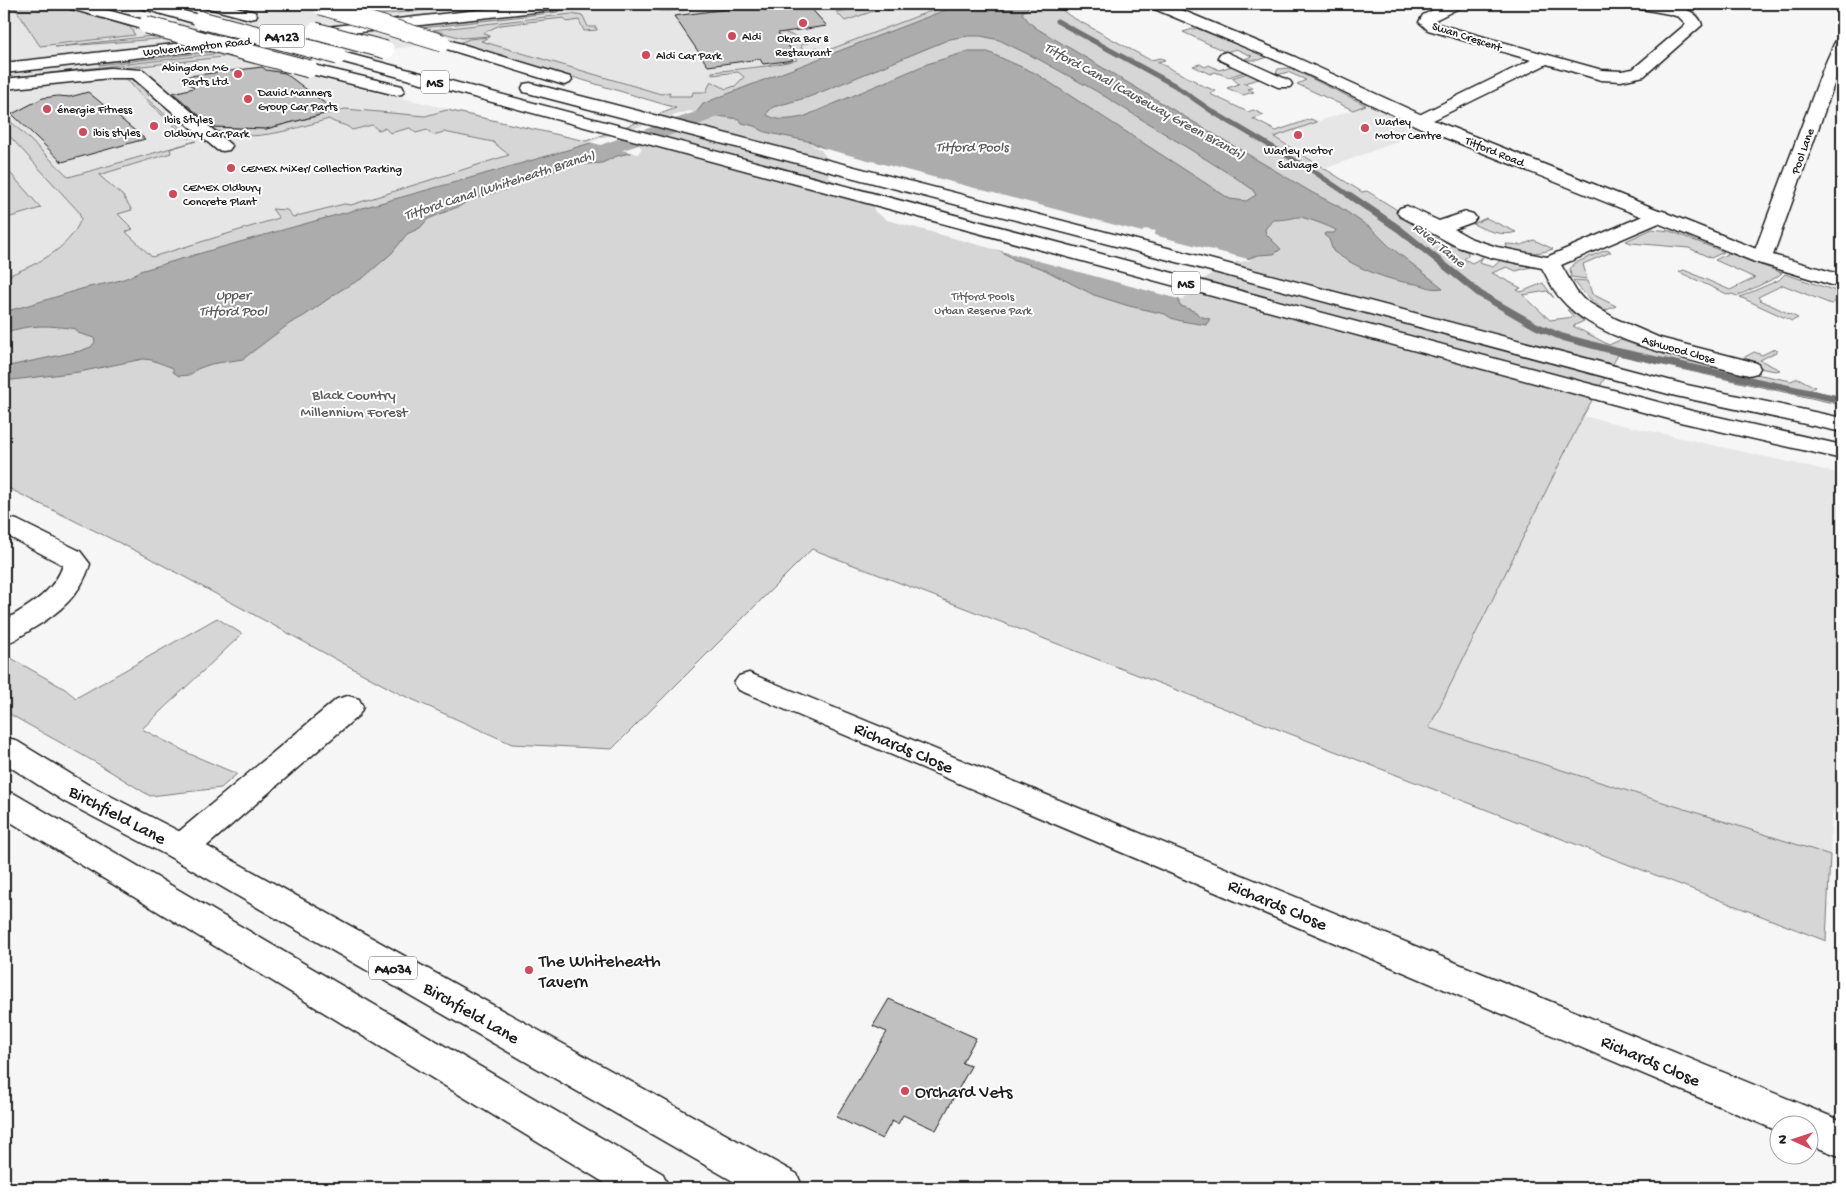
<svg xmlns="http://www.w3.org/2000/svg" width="1846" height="1192" viewBox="0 0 1846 1192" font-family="'Gochi Hand',sans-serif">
	<rect width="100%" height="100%" fill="#f6f6f6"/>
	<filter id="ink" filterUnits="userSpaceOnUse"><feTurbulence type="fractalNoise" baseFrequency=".02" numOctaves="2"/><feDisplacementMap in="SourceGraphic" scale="10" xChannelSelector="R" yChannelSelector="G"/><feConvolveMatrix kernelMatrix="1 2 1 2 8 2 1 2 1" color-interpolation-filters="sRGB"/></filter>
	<g filter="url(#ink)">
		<path fill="#e6e6e6" d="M335,4H1001L704,116L455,41L306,60L317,66L301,73L320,79L586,141L4,324V9L15,7L40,46L130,27Z
			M1377,102L1436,127L1327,168L1274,136Z
			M1583,416L1842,474V766L1831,823L1830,855L1429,728Z"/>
		<path fill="#d6d6d6" stroke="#797979" d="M4,4H44L79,10L130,27L135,35L40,46L15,8L4,9Z
			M331,4H425L351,10Z
			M444,4H476L371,16L362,13Z
			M655,4H708C691,10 662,14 644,8V5Z
			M753,4H762L786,33L810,42L801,45L802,49L815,53L819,51L812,49L816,47L826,51L949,4H1062V10L1070,16L1150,60L1161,58L1165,60L1157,62L1197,82L1196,83L1216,91L1210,94L1248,112L1253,110L1264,115L1253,119L1276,131L1311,119L1317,122L1274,137L1362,192L1367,191L1402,213L1399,214L1433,237L1468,252V255L1464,259L1472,263L1483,257L1479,263L1493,267L1501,260L1531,267L1516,271L1507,267L1492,273L1521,288L1517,290L1521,292L1543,283L1554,298L1547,291L1523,295L1550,320L1574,317L1567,310H1569L1584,321L1573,326L1609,345L1620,340L1663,354L1750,375L1751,373L1791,381L1798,378L1815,387L1810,390L1842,397V405L1618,355L1583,416L1429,728L1830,855L1826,941L812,549L612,749L512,744L398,693L144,555L4,486V277C34,266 69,250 81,219L79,212L4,130V115L69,177L196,141L170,149L171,153L99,175L123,196L132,210L118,214L133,229L126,232L152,257L279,218L272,209L287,210L293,217L344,204L351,205L509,155L493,142L444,132L433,135L427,130L416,133L410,128L390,133L385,128L378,130L372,125L352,130C345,123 337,125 329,119C289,130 247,146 208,127L266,129L345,109L425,116L447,110L586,141L676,108L459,43L469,39L489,37L481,41L661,94L670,92L669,96H692L693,92H706L711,81L726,89L735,86L744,77L738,72L712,75V72L767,66L797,60L791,52L793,51Z
			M893,4L895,7L889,10L882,8L845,21L836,12Z
			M557,8L558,12L414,29L403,26Z
			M571,14L583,16L588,27H596L597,30L584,31L579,20L567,22L564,18L500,25L483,33L490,36L462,38L433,30Z
			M1196,28L1268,57L1259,60H1242L1252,56L1236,49L1226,52L1183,32Z
			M161,35L170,38L55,47Z
			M202,48L210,52L99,65L100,60Z
			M222,53L223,57L25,79L15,77Z
			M1200,64L1205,67L1209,65L1219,70L1232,66L1244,72L1229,77L1215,72L1210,74L1193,66Z
			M1290,68L1366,105L1353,110L1297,84L1306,80L1288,72L1278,75L1276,73L1278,69Z
			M1247,73L1259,79L1244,83L1253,88L1248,89L1254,92L1243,95L1227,88L1239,84L1232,78Z
			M128,75L149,95L146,98L191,137L188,138L144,99L125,77L110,78L108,76Z
			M4,166L41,208L4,219Z
			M1486,218L1516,232C1503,237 1485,230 1473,224Z
			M1652,229L1670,231L1724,252L1711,258L1689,248L1631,243L1626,241Z
			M1534,240L1553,249C1537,255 1524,253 1508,250L1506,244L1522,245Z
			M1606,250L1611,252L1583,264L1587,279L1571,277L1570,269L1575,263Z
			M1729,253L1782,273L1775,278L1737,296L1732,294L1729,295L1679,272L1684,270L1730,290L1755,278L1715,260Z
			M1785,274L1842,293V298L1831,304L1783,285L1758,297L1760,300L1798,318L1792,321L1740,297L1779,280Z
			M1573,280L1588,281L1592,294L1616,306L1604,311L1583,292Z
			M1774,349L1778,351L1760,360L1780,370L1776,371L1753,367L1754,361L1743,358L1754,352L1762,355Z
			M217,618L242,634L142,729L190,754L237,774L221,788L150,796L100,765L4,711V654L65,689L76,698Z"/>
		<path fill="#acacac" stroke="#727272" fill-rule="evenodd" d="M968,4H1032L1022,13L1029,22L1036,28L1311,192L1338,206L1372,229L1389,246L1443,288C1428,290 1428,286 1416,284C1388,281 1356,268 1333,251L1329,239L1324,235L1325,233H1334L1336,230C1331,227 1303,216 1297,217C1290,219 1281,220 1273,220L1265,229L1266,234L1281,249L1274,254L1258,255L1210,272L1179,299V305L1196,312L1199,316L1210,319L1206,325L1181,321L1171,318L1165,314L1129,306L1094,295L1041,268L1015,260L1001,251L876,204L832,166L823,148L812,142L765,132L754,126L742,123L739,119L718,116L697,119L630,142L639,151L617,156L602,163L561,166L548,174L522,179L508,189L471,199L460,206L428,219L420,228L407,234L392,253L363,278L341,290L304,316L289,324L243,359L211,364L197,369L190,375L179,376L173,372V368L152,360L143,359L79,372L4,381V367L80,351L91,347L95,342L94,338L78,333L76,329C50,325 29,324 4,333V312C29,305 53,298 78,290C100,283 120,284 140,271C320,217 502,173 681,115L696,113L703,104L712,100L953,7ZM968,36H981L999,40L1040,60L1096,91L1236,178L1252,189L1256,195L1246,201L1230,199L1035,73L988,52H966L927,64L803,117C790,119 779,122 767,115L768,112L773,107L809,97L950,39Z"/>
		<path fill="#f6f6f6" d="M689,111L717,119L692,122L636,143L642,148L638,154L589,142Z
			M811,145L1142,232L1145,229L1156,231L1154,235L1252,260L1235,263L1231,267L1211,274L1192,288V294L1182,300L887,220L875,212L872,203L829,178V172L827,170L829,161L821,150Z"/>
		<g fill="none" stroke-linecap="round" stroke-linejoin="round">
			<path stroke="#727272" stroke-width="5" d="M1057,21L1174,85L1213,112L1313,171L1350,196"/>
			<path stroke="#727272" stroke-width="7" d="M1349,195L1399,229L1480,294L1536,326L1562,337L1615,351L1842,400"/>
			<path fill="#acacac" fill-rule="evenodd" d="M736,98L743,100L746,104L743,108L671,135L610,154L603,152L599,148L603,144Z"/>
		</g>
		<path fill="#c0c0c0" stroke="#1c1c1c" d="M794,4H807L827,26L778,33L793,52L788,53L793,60L763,64L760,59L708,66L674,16L750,6L752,9Z
			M262,67L266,70L285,73L335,111L266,129L213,127L173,93L194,88L181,77Z
			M88,92L145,139L62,162L12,114L43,98L58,96L70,97Z
			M889,999L976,1038L962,1063L971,1066L936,1130L903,1115L898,1124L892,1121L882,1139L836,1117L887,1032L873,1026Z"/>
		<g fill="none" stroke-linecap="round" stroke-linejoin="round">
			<g stroke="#1c1c1c" stroke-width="3">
				<path id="street" d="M1445,4H1463L1461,7L1435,20L1438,24L1602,70L1621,71L1633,69L1686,24L1679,17L1669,14L1631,7L1629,4C1648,4 1696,1 1702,25L1644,76L1621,81L1601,80L1547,64L1421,126L1415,125L1412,121L1415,117L1531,60L1428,30L1419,22L1423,15Z
					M1842,39V62L1772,258L1769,262L1762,264L1755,262L1752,258L1823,69L1834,44L1836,41Z
					M1226,52L1290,81L1292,84L1290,87H1278L1220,60L1218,57L1220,54Z
					M110,68L143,70L232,146L229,150L223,151L217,150L133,78H110L4,89V79Z
					M1407,206L1439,221L1466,212L1473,214L1476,218L1473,222L1454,229L1472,239L1497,247L1547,257L1652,212L1659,210L1666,212L1669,216L1666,220L1561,265L1576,291L1583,299L1616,319L1660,338L1757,363L1760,368L1757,373L1749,375C1695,361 1599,343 1562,300C1553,291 1548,278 1542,268L1493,258L1458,247L1400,216L1397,212L1400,208Z
					M8,518L17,520L80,551L90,564C81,595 59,613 32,629C22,635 15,641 4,644V621C28,606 54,593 63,565L4,534V519Z
					M749,673L1842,1121V1157L1808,1144V1124H1778V1131L739,690L734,683L739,676Z
					M348,696L359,699L363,707L359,715L194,857L182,861L170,857L166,848L170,839L337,699Z"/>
			</g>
			<g stroke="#1c1c1c" stroke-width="3">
				<path id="secondary" d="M1148,4H1167L1295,57L1433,120L1769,254L1842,275V288L1755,262L1421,128L1283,63L1150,7Z"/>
			</g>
			<g stroke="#1c1c1c" stroke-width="3">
				<path id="primary" d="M4,737L15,740L87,784L194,839L797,1174L803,1188H745L170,857L65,802L4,763Z
					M4,791L15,794L663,1174L669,1188H613L4,818Z"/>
			</g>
			<g stroke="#1c1c1c" stroke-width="3">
				<path id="highway" d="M62,4H85L151,22L154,25L151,28L146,30L64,7Z
					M135,4H158L206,17L209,20L206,23L201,25L137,7Z
					M202,4H225L255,12L257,15L255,18L250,19L204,7Z
					M532,4H576L574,7L569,8L4,73V63Z
					M442,38L570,77L572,80L570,83L564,85L437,46L434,43L437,40Z
					M338,51L1692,411L1842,445V459L1680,422L332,59L330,56L332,53Z
					M309,64L402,86L404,90L402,94L396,95L303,72L301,69L303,66Z
					M530,83L1187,253L1687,385L1842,418V432L1676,396L1173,261L524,92L522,88L524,84Z"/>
			</g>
			<use href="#street" fill="#fff" fill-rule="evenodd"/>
			<use href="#secondary" fill="#fff" fill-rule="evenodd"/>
			<use href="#primary" fill="#fff" fill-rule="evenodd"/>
			<use href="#highway" fill="#fff" fill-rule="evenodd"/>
			<g stroke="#1c1c1c" stroke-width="19" stroke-linecap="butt">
				<path id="highway-bridge" d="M321,6L442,43
					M201,20L338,56
					M146,25L309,69
					M315,31L386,50"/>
			</g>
			<use href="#highway-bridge" stroke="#fff" stroke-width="17"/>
		</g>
	</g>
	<g fill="#d1495b" stroke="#fff" stroke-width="2">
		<circle cx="803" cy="23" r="5"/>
		<circle cx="732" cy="36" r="5"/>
		<circle cx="646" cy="55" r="5"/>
		<circle cx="238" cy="74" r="5"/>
		<circle cx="248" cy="99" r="5"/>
		<circle cx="47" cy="109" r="5"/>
		<circle cx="154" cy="126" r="5"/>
		<circle cx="1365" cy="128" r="5"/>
		<circle cx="83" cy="132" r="5"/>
		<circle cx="1298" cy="135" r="5"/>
		<circle cx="231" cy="168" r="5"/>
		<circle cx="173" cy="194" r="5"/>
		<circle cx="529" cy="970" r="5"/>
		<circle cx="905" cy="1091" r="5"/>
	</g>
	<g text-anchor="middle" stroke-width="4" stroke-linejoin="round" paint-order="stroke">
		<g font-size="12" fill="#1c1c1c" stroke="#fff" text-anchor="start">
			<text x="742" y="40">Aldi</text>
			<text x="803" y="42" text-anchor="middle">Okra Bar &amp;<tspan x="803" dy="14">Restaurant</tspan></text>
			<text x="656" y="59">Aldi Car Park</text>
			<text x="228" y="71" text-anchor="end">Abingdon MG<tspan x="228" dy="14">Parts Ltd</tspan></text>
			<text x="258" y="96">David Manners<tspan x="258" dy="14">Group Car Parts</tspan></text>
			<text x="57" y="113">énergie Fitness</text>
			<text x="164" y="123">Ibis Styles<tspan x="164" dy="14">Oldbury Car Park</tspan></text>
			<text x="1375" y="125">Warley<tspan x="1375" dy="14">Motor Centre</tspan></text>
			<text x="93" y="136">ibis styles</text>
			<text x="1298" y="154" text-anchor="middle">Warley Motor<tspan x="1298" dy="14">Salvage</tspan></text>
			<text x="241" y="172">CEMEX Mixer/ Collection Parking</text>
			<text x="183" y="191">CEMEX Oldbury<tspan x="183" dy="14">Concrete Plant</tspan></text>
		</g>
		<g font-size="12" fill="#1c1c1c" stroke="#fff">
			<text transform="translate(1467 36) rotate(18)" y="4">Swan Crescent</text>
			<text transform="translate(197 46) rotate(-6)" y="4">Wolverhampton Road</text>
			<text transform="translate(1495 151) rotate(22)" y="4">Titford Road</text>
			<text transform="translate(1802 151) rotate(-70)" y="4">Pool Lane</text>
			<text transform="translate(1679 349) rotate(16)" y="4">Ashwood Close</text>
		</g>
		<g font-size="12" fill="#5d5d5d" stroke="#fff">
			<text x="983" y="300">Titford Pools<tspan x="983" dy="14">Urban Reserve Park</tspan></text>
		</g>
		<g fill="#fff" stroke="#606060" stroke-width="1">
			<rect x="259.5" y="24.5" width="45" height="23" rx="4"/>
			<rect x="421" y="70.5" width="28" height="23" rx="4"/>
			<rect x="1172" y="271.5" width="28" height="23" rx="4"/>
			<rect x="369" y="956.5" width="48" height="23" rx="4"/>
		</g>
		<g font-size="14" font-weight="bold" fill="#1c1c1c">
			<text x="282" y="41">A4123</text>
			<text x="435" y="87">M5</text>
			<text x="1186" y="288">M5</text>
			<text x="393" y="973">A4034</text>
		</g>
		<g font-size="14" font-style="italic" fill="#5d5d5d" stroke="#fff">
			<text transform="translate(1145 100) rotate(29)" y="5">Titford Canal (Causeway Green Branch)</text>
			<text x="972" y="151">Titford Pools</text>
			<text transform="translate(499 184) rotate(-18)" y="5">Titford Canal (Whiteheath Branch)</text>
			<text transform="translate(1440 244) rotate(39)" y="5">River Tame</text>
			<text x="233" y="299">Upper<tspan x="233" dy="16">Titford Pool</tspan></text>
		</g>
		<g font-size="15" fill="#5d5d5d" stroke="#fff">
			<text x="354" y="399">Black Country<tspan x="354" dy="17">Millennium Forest</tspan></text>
		</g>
		<g font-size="18" fill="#1c1c1c" stroke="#fff">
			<text transform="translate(904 747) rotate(23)" y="6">Richards Close</text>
			<text transform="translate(118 814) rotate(28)" y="6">Birchfield Lane</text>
			<text transform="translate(1278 904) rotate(23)" y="6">Richards Close</text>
			<text transform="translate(472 1012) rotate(30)" y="6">Birchfield Lane</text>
			<text transform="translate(1651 1060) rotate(23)" y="6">Richards Close</text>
		</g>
		<g font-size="18" fill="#1c1c1c" stroke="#fff" text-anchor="start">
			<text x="539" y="966">The Whiteheath<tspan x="539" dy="21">Tavern</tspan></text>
			<text x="915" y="1097">Orchard Vets</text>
		</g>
	</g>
	<rect width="1846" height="1192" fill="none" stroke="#fff" stroke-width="20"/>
	<rect x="10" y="10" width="1826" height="1172" fill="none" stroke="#1c1c1c" stroke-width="2" filter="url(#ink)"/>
	<g transform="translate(1794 1140) rotate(273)"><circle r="24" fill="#ffffff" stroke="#a4a4a4"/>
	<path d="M0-4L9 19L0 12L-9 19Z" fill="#d1495b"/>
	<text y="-8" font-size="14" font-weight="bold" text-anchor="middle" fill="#1c1c1c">N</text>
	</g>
</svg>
